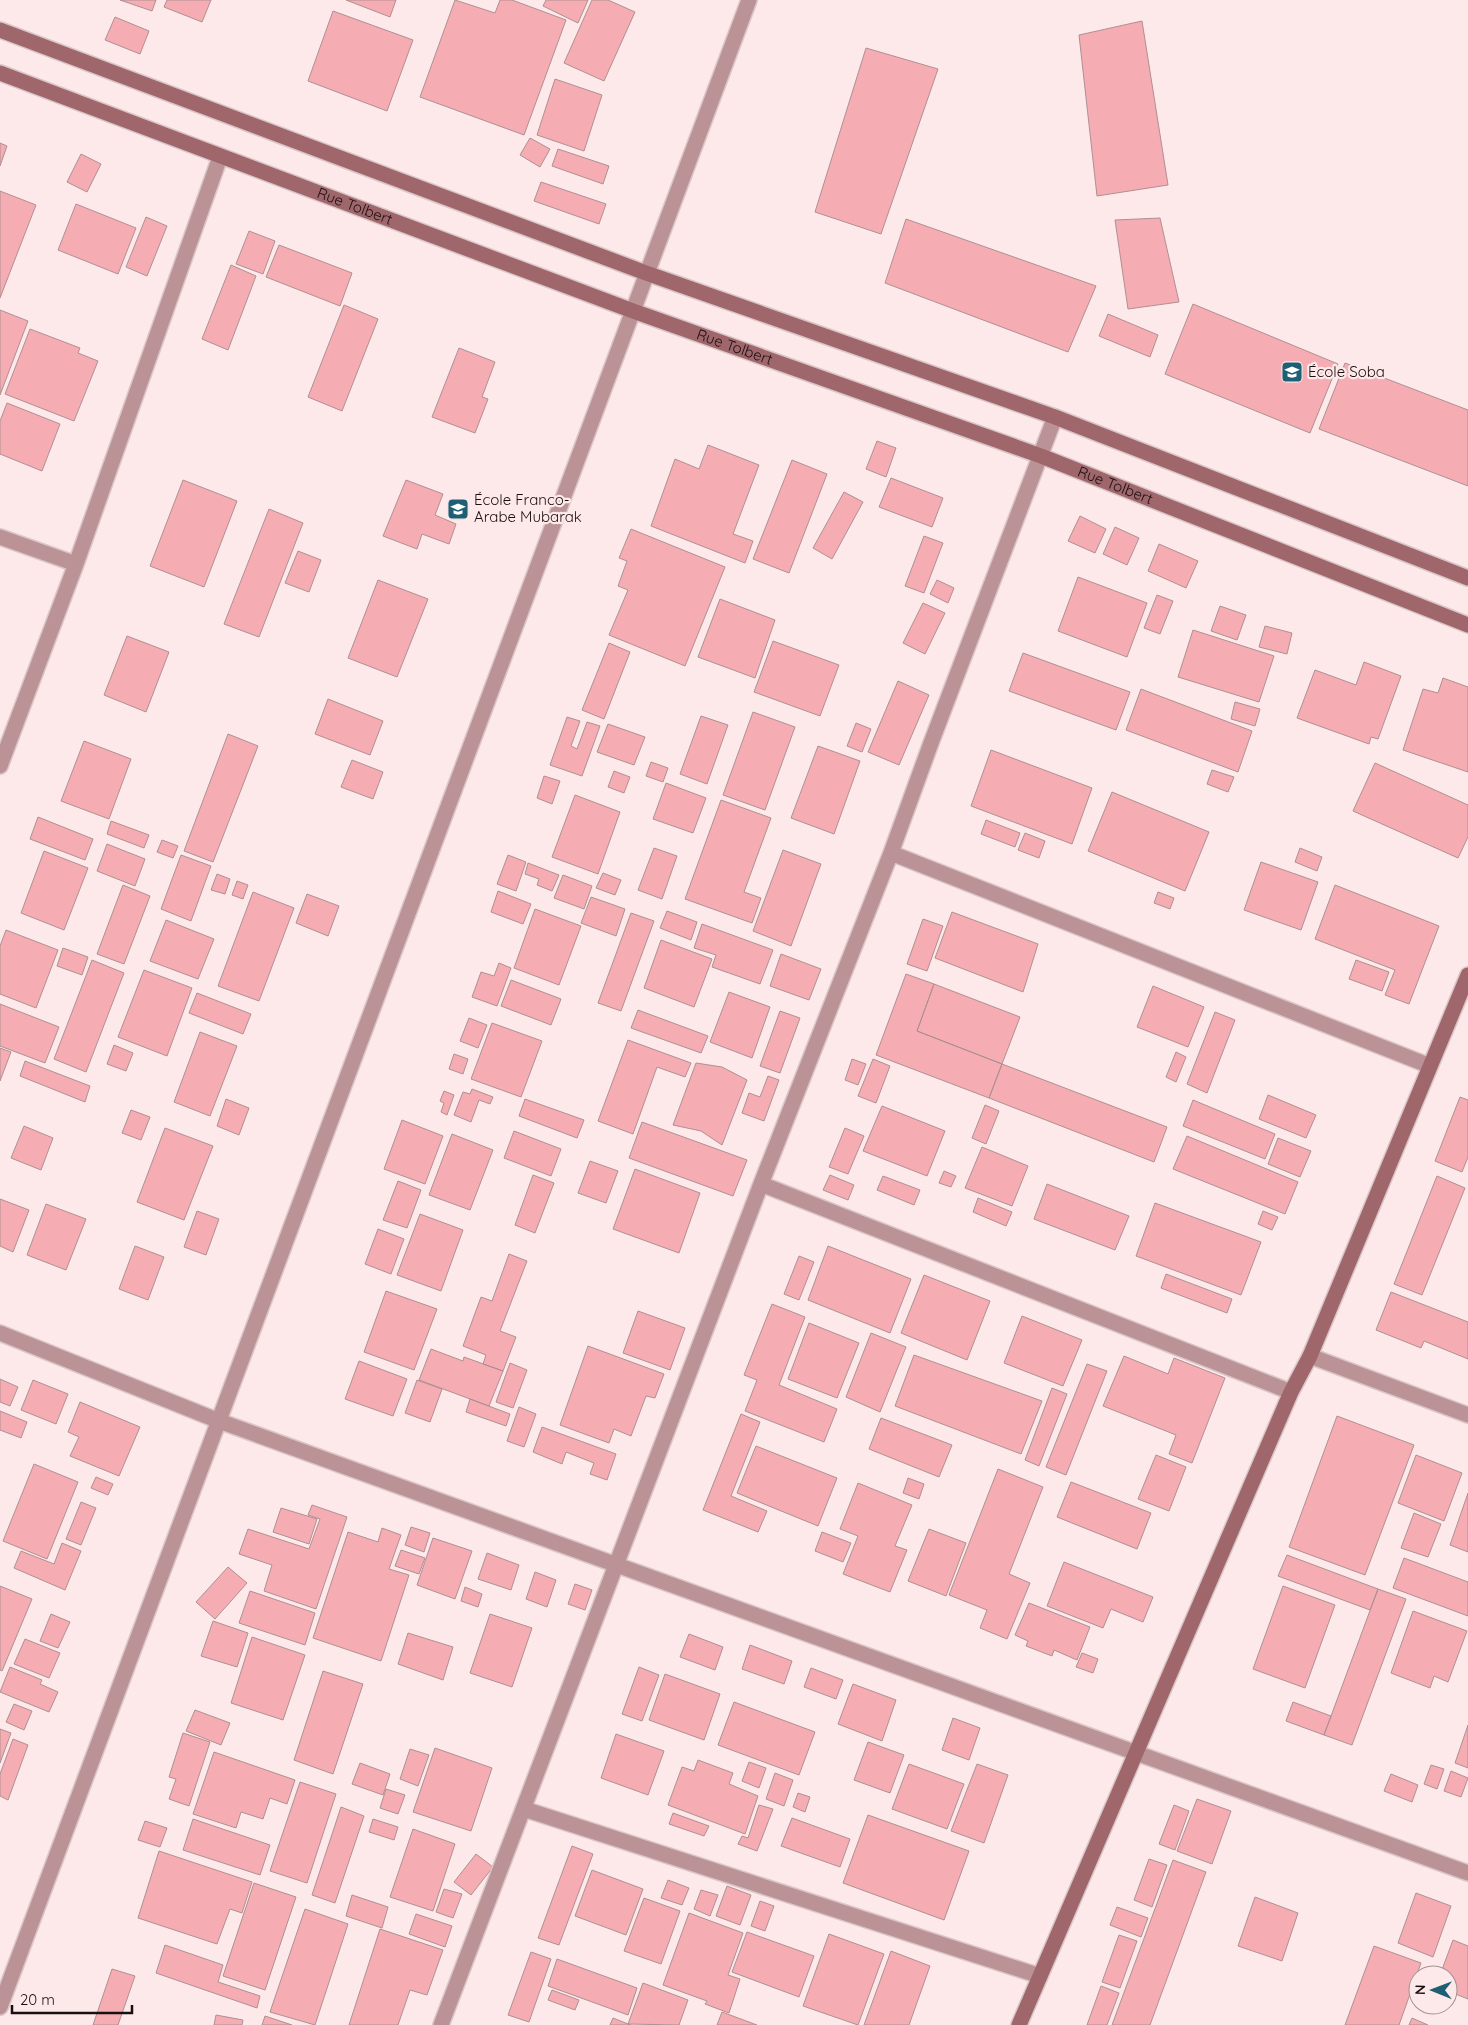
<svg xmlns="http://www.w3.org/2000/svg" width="1468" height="2025" viewBox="0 0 1468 2025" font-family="Quicksand,sans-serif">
	<rect width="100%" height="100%" fill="#fee9ea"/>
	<path fill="#f5acb2" stroke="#af9092" d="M120,0H156L152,11Z
		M167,0H211L202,22L164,7Z
		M346,0H396L390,17Z
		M455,0L495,13L500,0H512L566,20L524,135L420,97Z
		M546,0H588L578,23L543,6Z
		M592,0H608L635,12L604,81L564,63Z
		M333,11L413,40L387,111L308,81Z
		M115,17L149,31L140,54L105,40Z
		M1142,21L1168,185L1097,196L1079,35Z
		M866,48L938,69L881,234L815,212Z
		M555,79L602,95L584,151L537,135Z
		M530,138L550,149L540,167L520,155Z
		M0,143L7,146L0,166Z
		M558,149L609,166L603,184L552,166Z
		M81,154L101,164L87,192L67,182Z
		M541,182L606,204L599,224L534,201Z
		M0,191L36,205L0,298Z
		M76,204L136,228L118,274L58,250Z
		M146,217L167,226L147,276L126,267Z
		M1160,218L1179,302L1128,309L1115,220Z
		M906,219L1096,286L1068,352L885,283Z
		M249,231L275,241L263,274L236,264Z
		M279,245L352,273L340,306L266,277Z
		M231,265L256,276L228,350L202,339Z
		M1193,304L1338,364L1310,433L1165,374Z
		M344,305L378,319L342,411L308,397Z
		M0,310L28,321L0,395Z
		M1108,314L1158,335L1150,357L1099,336Z
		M30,329L80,348L78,353L98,361L74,421L5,394Z
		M459,348L495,362L482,397L488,399L475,433L432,417Z
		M1345,363L1468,410V486L1319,429Z
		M7,403L60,424L42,471L0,454V421Z
		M877,441L896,448L886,477L866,469Z
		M708,445L759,465L733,534L753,541L745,563L651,526L675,459L699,469Z
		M792,460L827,474L789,573L753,559Z
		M891,478L943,498L932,527L879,507Z
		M183,480L237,501L204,587L150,566Z
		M406,480L443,494L435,515L456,524L449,544L422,534L417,549L383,536Z
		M844,492L863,502L832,559L813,548Z
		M269,509L303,523L259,637L224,624Z
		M1080,516L1106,529L1095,553L1068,541Z
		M1115,527L1139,538L1127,565L1103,554Z
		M631,529L725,567L685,666L609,635L628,590L618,586L627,561L619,558Z
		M924,536L943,543L924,593L905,586Z
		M1159,544L1198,561L1186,588L1148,571Z
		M298,551L321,560L309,592L285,583Z
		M1078,577L1147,603L1127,657L1058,631Z
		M378,580L428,599L397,677L348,658Z
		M937,580L954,588L948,603L930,594Z
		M1157,595L1173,601L1160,634L1144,628Z
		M720,599L775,620L755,678L698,657Z
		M923,603L945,613L925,654L903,643Z
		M1220,606L1246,615L1237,640L1211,631Z
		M1265,626L1292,633L1287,654L1259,647Z
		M1193,630L1274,656L1259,702L1178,677Z
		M127,636L169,652L146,712L104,695Z
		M773,641L839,665L820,716L754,692Z
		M609,643L630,652L604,719L582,710Z
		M1023,653L1130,692L1116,730L1009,691Z
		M1364,662L1401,676L1378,739L1371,737L1369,744L1297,718L1315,670L1356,685Z
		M1443,678L1468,687V772L1403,750L1423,689L1438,693Z
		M898,681L929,695L899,765L868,752Z
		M1141,689L1252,731L1238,772L1126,730Z
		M328,699L383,721L370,755L315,734Z
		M1235,702L1260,709L1255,726L1231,719Z
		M753,712L795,727L765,810L723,795Z
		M701,716L728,725L707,784L680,774Z
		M567,717L580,721L571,746L577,749L587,722L600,726L582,776L550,765Z
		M856,723L871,729L862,752L847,746Z
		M608,724L645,737L634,765L597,752Z
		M228,734L258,746L213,862L184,851Z
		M84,741L131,759L109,819L61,801Z
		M818,746L860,761L834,834L791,818Z
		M991,750L1092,788L1072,844L971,806Z
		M352,760L383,772L373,799L341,787Z
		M651,762L668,768L663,782L646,776Z
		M1375,763L1468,805V837L1458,858L1353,811Z
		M1212,770L1234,777L1228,792L1207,784Z
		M614,771L630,777L624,793L608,787Z
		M544,776L560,781L552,804L537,798Z
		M666,783L706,798L693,833L653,819Z
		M1112,792L1209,832L1185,891L1088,851Z
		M575,795L620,812L598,874L552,857Z
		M721,800L771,818L744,892L761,898L752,923L685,899Z
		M38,817L93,839L85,860L30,839Z
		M986,820L1020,833L1015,847L981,834Z
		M111,821L149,835L144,848L107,834Z
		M1025,833L1045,841L1039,858L1018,850Z
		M162,840L178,846L173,858L157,852Z
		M107,844L145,859L135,886L97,871Z
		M654,848L677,856L662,899L638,890Z
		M1300,848L1322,857L1317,871L1295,862Z
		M783,850L821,864L791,946L753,931Z
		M44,851L88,868L64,930L21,913Z
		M181,855L211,866L191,921L161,909Z
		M508,855L526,862L516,891L497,884Z
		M1261,862L1318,882L1301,930L1244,910Z
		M528,863L559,875L552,891L537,885L539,879L525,874Z
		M603,873L621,880L615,895L596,888Z
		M217,874L230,879L225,894L211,890Z
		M563,875L592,886L584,909L554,898Z
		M237,881L248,885L243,899L232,895Z
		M123,885L150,896L124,964L97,954Z
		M1335,885L1439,926L1409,1004L1385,995L1395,970L1315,939Z
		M498,891L531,904L523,924L491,912Z
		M253,892L294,908L259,1001L218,986Z
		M1158,892L1174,898L1170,909L1154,903Z
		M307,894L339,906L328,936L296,923Z
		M591,897L625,909L616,936L581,923Z
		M535,909L581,926L559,985L514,968Z
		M667,911L697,922L691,940L660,928Z
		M952,912L1038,944L1023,992L935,958Z
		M631,913L654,921L621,1011L598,1003Z
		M923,919L943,926L927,971L907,964Z
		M166,920L214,939L198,979L150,961Z
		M702,924L773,950L760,984L712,967L716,955L694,948Z
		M6,930L58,950L36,1008L0,994V946Z
		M661,940L712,959L694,1007L644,988Z
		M63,948L88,957L82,975L57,966Z
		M781,954L821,969L809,1000L770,986Z
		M92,960L124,973L86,1072L54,1059Z
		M1356,960L1389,972L1382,991L1349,979Z
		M499,963L511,968L497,1006L472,997L481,972L494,976Z
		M144,970L192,988L167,1056L118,1037Z
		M906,974L934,984L917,1031L1002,1064L989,1098L876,1055Z
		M511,980L561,999L551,1025L501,1006Z
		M934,984L1020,1017L1002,1064L917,1031Z
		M1153,986L1204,1007L1188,1047L1137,1027Z
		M729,992L770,1007L752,1058L710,1042Z
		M197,993L251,1014L243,1034L189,1013Z
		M0,1004L59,1027L45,1063L0,1046Z
		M638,1010L708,1036L701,1053L631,1028Z
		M780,1011L800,1018L780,1073L760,1066Z
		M1215,1012L1235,1020L1207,1093L1187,1084Z
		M469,1018L487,1025L478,1048L460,1041Z
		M492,1023L542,1041L521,1097L471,1079Z
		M200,1032L237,1046L210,1116L174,1102Z
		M628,1040L691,1063L685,1077L657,1067L633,1134L598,1121Z
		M114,1045L133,1053L126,1071L107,1064Z
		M0,1048L11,1052L0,1081Z
		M1176,1052L1186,1057L1176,1082L1166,1077Z
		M454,1054L468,1059L463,1074L449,1069Z
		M852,1059L866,1064L858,1085L845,1080Z
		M873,1059L890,1066L876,1103L858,1096Z
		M25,1061L90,1086L85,1102L20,1076Z
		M696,1063L722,1067L747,1080L722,1145L701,1131L673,1125Z
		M1002,1064L1167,1127L1154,1162L989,1098Z
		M768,1076L779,1080L764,1121L742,1113L749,1093L760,1097Z
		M472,1089L493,1097L490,1104L479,1100L471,1122L454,1115L463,1092L470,1094Z
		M444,1091L454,1095L447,1115L441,1112L444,1103L440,1101Z
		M1268,1095L1316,1115L1306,1138L1259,1119Z
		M1460,1097L1468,1100V1157L1462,1172L1435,1161Z
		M226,1099L249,1108L239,1135L217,1126Z
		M525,1099L584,1120L577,1138L519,1116Z
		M1193,1100L1275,1134L1265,1159L1183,1126Z
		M985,1105L999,1111L986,1144L972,1138Z
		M882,1106L945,1131L927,1176L863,1151Z
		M131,1110L150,1117L141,1140L122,1133Z
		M402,1120L443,1136L425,1184L384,1169Z
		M642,1122L747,1160L733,1196L629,1158Z
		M24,1126L53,1138L41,1170L11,1158Z
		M165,1128L213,1146L184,1220L137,1202Z
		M845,1128L864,1136L848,1174L829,1167Z
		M514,1131L561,1149L551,1176L504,1158Z
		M452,1134L493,1150L470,1210L429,1195Z
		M1187,1136L1298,1182L1285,1214L1173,1169Z
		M1278,1138L1311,1151L1300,1177L1268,1164Z
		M982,1147L1028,1166L1012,1206L965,1188Z
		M590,1161L618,1171L606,1203L578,1193Z
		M635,1169L700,1193L679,1253L613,1229Z
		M944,1171L956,1176L951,1187L939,1183Z
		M533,1175L554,1183L535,1233L515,1225Z
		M830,1175L854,1185L848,1200L823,1190Z
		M883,1176L920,1190L914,1205L877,1190Z
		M1437,1176L1465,1188L1422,1295L1394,1284Z
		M398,1181L421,1190L407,1228L383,1220Z
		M1047,1184L1129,1216L1115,1250L1034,1219Z
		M978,1198L1012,1212L1006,1226L973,1212Z
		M0,1199L29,1210L13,1252L0,1246Z
		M1155,1203L1261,1242L1241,1295L1136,1256Z
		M46,1204L86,1219L66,1270L27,1255Z
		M197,1211L219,1219L206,1255L184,1247Z
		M1263,1211L1278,1217L1272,1230L1258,1224Z
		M420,1214L463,1230L441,1291L397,1275Z
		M378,1229L404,1239L391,1274L365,1264Z
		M135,1246L164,1257L148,1300L119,1289Z
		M828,1246L911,1279L890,1333L808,1300Z
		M509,1254L527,1261L500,1331L516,1337L503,1371L483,1364L486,1355L463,1346L481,1297L492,1301Z
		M799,1256L814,1262L799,1300L784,1294Z
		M1166,1274L1232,1299L1227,1313L1161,1288Z
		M924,1275L990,1301L967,1360L901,1333Z
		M386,1291L437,1309L414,1370L364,1352Z
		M1391,1292L1468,1322V1359L1424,1341L1421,1348L1376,1330Z
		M772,1304L805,1317L779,1385L837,1409L824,1442L745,1411L757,1380L744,1375Z
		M638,1311L685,1328L670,1370L623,1353Z
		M1022,1316L1082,1340L1063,1386L1004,1363Z
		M809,1323L859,1343L837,1398L788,1379Z
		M871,1333L906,1347L880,1412L846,1397Z
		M588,1346L664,1374L655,1398L646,1396L631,1436L614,1429L609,1443L560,1425Z
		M431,1349L463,1361L464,1357L503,1371L489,1406L419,1380Z
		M914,1355L1042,1401L1021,1454L895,1406Z
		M1124,1356L1168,1374L1174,1358L1225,1378L1192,1463L1169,1454L1176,1435L1103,1406Z
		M359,1361L407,1379L393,1416L345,1399Z
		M510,1363L527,1370L513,1408L496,1402Z
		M1087,1364L1107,1371L1066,1475L1046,1467Z
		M0,1379L18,1387L10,1406L0,1402Z
		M33,1380L68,1394L56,1424L21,1410Z
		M417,1380L442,1389L430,1422L405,1413Z
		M1052,1388L1067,1394L1039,1466L1025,1460Z
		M470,1399L510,1414L506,1426L466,1412Z
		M80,1402L140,1427L119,1476L70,1456L79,1437L68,1432Z
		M519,1407L536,1414L524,1447L507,1441Z
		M0,1411L27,1422L21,1438L0,1430Z
		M741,1414L760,1422L731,1496L767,1511L758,1532L703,1510Z
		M1337,1416L1414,1445L1365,1575L1289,1547Z
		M881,1418L952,1445L939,1477L869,1449Z
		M542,1427L616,1454L607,1480L590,1474L594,1463L566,1452L562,1464L533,1452Z
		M756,1446L837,1478L818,1526L737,1493Z
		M1156,1455L1186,1467L1169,1511L1138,1499Z
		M1416,1455L1462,1473L1444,1521L1398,1503Z
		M34,1464L78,1482L47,1559L3,1541Z
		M998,1469L1043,1487L1009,1574L1030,1583L1007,1639L980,1628L987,1610L949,1595Z
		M96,1477L113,1484L108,1495L91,1488Z
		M908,1478L924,1484L919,1499L903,1493Z
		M1071,1482L1151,1513L1137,1549L1057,1517Z
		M858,1483L912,1505L895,1546L907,1550L890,1592L843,1574L858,1536L840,1529Z
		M1468,1493V1552L1450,1545Z
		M81,1502L96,1508L81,1545L66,1539Z
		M312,1505L347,1517L316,1609L264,1591L272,1565L239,1554L248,1529L309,1549L320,1519L308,1515Z
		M281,1508L317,1519L309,1544L273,1532Z
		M1414,1513L1441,1524L1428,1557L1401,1548Z
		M411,1527L430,1533L424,1552L405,1545Z
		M382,1528L401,1535L389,1569L409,1575L381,1661L313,1638L348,1532L378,1542Z
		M929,1529L966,1543L946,1596L908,1581Z
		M822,1532L851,1543L843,1562L815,1551Z
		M433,1538L472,1551L455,1599L417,1585Z
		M62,1543L81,1551L65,1590L14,1568L21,1551L54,1564Z
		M401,1550L425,1558L419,1574L395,1566Z
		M487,1553L519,1565L511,1590L478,1579Z
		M1287,1555L1378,1589L1370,1610L1278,1576Z
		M1404,1558L1468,1582V1616L1393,1588Z
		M1064,1562L1153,1597L1143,1622L1111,1609L1103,1628L1047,1606Z
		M228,1567L247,1583L215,1619L196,1602Z
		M535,1572L556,1580L547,1607L526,1599Z
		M575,1584L592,1590L585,1610L568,1604Z
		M0,1586L32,1599L2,1671L0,1670Z
		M1283,1586L1335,1605L1305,1688L1253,1669Z
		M465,1587L482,1594L478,1607L461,1601Z
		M1378,1589L1406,1599L1352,1745L1324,1735Z
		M250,1591L315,1613L305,1645L239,1623Z
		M1029,1603L1090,1627L1077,1660L1054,1650L1052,1656L1026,1646L1028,1641L1015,1635Z
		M1413,1611L1467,1631L1448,1682L1434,1676L1430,1688L1391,1673Z
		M51,1614L70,1622L58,1648L40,1641Z
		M490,1614L532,1628L512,1687L470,1673Z
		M213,1621L248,1633L237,1667L201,1656Z
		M408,1633L453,1647L443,1680L398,1664Z
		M689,1634L723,1647L715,1670L680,1657Z
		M252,1637L305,1655L283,1720L231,1703Z
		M25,1639L60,1653L49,1678L14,1664Z
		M750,1645L792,1661L784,1684L742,1669Z
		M1082,1653L1098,1659L1093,1673L1076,1667Z
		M10,1667L42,1680L40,1684L58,1692L49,1712L0,1692Z
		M639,1667L659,1675L642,1721L622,1714Z
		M811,1668L843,1680L836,1699L804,1687Z
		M323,1671L363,1684L333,1774L294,1760Z
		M665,1674L720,1694L704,1740L649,1720Z
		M853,1684L896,1700L882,1741L838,1724Z
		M734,1702L815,1732L799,1775L718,1745Z
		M1293,1702L1331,1716L1324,1735L1286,1721Z
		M14,1704L32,1711L24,1730L6,1722Z
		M195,1710L230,1723L221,1745L186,1731Z
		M953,1718L980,1728L969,1760L942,1750Z
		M1468,1725V1768L1455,1763Z
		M0,1729L11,1733L0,1763Z
		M183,1733L210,1742L189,1806L169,1799L176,1779L169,1777Z
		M616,1734L664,1751L648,1795L601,1778Z
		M13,1739L28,1745L8,1800L0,1796V1774Z
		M868,1742L904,1755L890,1793L854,1780Z
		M435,1748L492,1768L471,1831L413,1812Z
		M410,1749L429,1755L418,1786L400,1779Z
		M214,1752L295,1780L287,1804L270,1798L263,1819L241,1812L236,1828L193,1814Z
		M698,1760L733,1773L729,1784L758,1796L745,1834L668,1805L682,1767L694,1771Z
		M749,1762L766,1768L759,1788L742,1781Z
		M360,1763L390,1774L383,1795L352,1784Z
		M909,1764L964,1784L947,1829L892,1809Z
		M977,1764L1008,1775L984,1843L951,1831Z
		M1431,1765L1444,1769L1437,1789L1424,1784Z
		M1451,1771L1468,1778L1461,1797L1444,1791Z
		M775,1773L793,1780L784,1806L766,1799Z
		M1391,1774L1418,1785L1412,1802L1384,1791Z
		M300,1782L336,1794L307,1883L270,1871Z
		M386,1789L405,1795L398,1814L380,1808Z
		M798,1793L810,1797L805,1812L793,1807Z
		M1197,1799L1231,1811L1212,1864L1177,1851Z
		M759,1805L773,1809L757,1851L738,1844L742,1836L748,1838Z
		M1174,1805L1189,1811L1175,1850L1159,1844Z
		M341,1807L364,1816L335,1903L312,1895Z
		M673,1813L709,1826L704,1836L669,1824Z
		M868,1815L969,1851L944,1920L843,1883Z
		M792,1818L850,1839L840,1867L781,1846Z
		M193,1819L270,1845L260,1875L183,1850Z
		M373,1819L398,1827L394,1840L369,1832Z
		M145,1821L167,1828L160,1847L138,1840Z
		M413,1829L455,1844L433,1911L390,1897Z
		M572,1846L593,1854L559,1945L538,1938Z
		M159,1851L252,1882L242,1913L230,1909L217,1944L138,1918Z
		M476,1854L493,1867L471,1895L454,1882Z
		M1149,1859L1167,1865L1152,1907L1134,1900Z
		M1173,1860L1206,1872L1150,2025H1112Z
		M592,1870L643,1889L626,1935L575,1916Z
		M668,1880L689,1888L682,1905L661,1898Z
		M254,1883L296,1897L265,1990L223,1976Z
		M727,1886L751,1895L740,1925L716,1916Z
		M444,1889L462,1894L453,1918L436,1912Z
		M701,1890L718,1895L710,1916L694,1909Z
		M1416,1893L1451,1906L1433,1957L1398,1943Z
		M352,1895L388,1907L382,1928L346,1916Z
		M1255,1897L1298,1913L1282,1961L1238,1946Z
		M644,1898L680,1911L661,1964L624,1951Z
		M760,1901L774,1906L765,1931L751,1926Z
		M1117,1907L1148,1918L1141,1937L1110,1925Z
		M305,1909L348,1924L315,2025L270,2012Z
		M689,1913L743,1933L728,1975L740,1979L729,2013L705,2004L707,2001L663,1985Z
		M416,1914L452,1926L445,1947L409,1934Z
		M380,1929L443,1950L427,1995L410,1990L398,2025H349Z
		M747,1932L814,1956L799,1997L732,1972Z
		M829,1934L884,1954L858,2025L803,2006Z
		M1119,1935L1137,1941L1120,1988L1102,1982Z
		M1453,1940L1468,1946V1999L1448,1991V1975H1440Z
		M165,1945L223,1965L218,1982L260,1996L257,2008L156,1973Z
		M1374,1946L1421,1963L1399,2025H1345Z
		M891,1951L930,1966L909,2025H864Z
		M531,1952L551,1959L529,2022L508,2015Z
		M557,1959L637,1988L628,2015L548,1986Z
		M112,1969L135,1976L118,2025H93Z
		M643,1983L688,2000L679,2025L628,2024Z
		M1101,1986L1119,1993L1107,2025H1087Z
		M552,1990L579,2000L575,2010L548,2000Z
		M722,2012L757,2025H717Z
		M216,2015L243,2020L242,2025H214Z
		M265,2016L292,2025H262Z
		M613,2018L628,2024L631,2025H610Z
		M1412,2018L1428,2025H1409Z"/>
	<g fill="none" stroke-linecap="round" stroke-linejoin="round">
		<g stroke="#dac6c7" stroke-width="18">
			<path id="street" d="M0,537L76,564
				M0,766L76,564L220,157
				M891,853L1430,1066
				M761,1184L1291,1392
				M0,1333L219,1421L1468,1873
				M1310,1356L1468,1415
				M524,1809L1040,1976
				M0,2007L749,0
				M441,2025L761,1184L891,853L931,743L1055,417"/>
		</g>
		<g stroke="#dac6c7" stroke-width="18">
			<g id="secondary">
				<path d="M0,30L646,273L1055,417L1468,578"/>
				<path id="s1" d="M0,73L633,311L1041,456L1468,625"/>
				<path d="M1019,2025L1291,1392L1310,1356L1468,975"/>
			</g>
		</g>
		<use href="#street" stroke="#bb9396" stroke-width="15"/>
		<use href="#secondary" stroke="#9f676c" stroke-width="15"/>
	</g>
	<defs>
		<g id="school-square" transform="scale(1.125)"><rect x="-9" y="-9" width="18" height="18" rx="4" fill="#1e5f74" stroke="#fee9ea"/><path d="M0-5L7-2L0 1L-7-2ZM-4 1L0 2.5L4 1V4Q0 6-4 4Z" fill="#fff"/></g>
	</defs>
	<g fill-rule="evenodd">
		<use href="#school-square" x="1292" y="372"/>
		<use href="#school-square" x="458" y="509"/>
	</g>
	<g text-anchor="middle" stroke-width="4.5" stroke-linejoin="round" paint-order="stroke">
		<g font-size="15" fill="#1a0f10" stroke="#fee9ea">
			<text dy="5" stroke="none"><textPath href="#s1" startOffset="379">Rue Tolbert</textPath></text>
			<text dy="5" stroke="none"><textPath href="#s1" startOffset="784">Rue Tolbert</textPath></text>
			<text dy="5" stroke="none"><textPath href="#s1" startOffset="1189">Rue Tolbert</textPath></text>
		</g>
		<g font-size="15" fill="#1a0f10" stroke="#fee9ea" text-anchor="start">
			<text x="1308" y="377">École Soba</text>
			<text x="474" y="505">École Franco-<tspan x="474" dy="17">Arabe Mubarak</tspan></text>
		</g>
	</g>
	<g transform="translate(1433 1990) rotate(271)"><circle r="24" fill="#fee9ea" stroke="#a39293"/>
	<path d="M0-4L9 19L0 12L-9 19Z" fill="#1e5f74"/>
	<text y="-8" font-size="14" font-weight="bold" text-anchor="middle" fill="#1a0f10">N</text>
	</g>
	<path d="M12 2005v8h120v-8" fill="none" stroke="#1a0f10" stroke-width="2.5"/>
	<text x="20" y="2005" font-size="15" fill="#1a0f10" stroke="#fee9ea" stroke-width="4" paint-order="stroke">20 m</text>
</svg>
